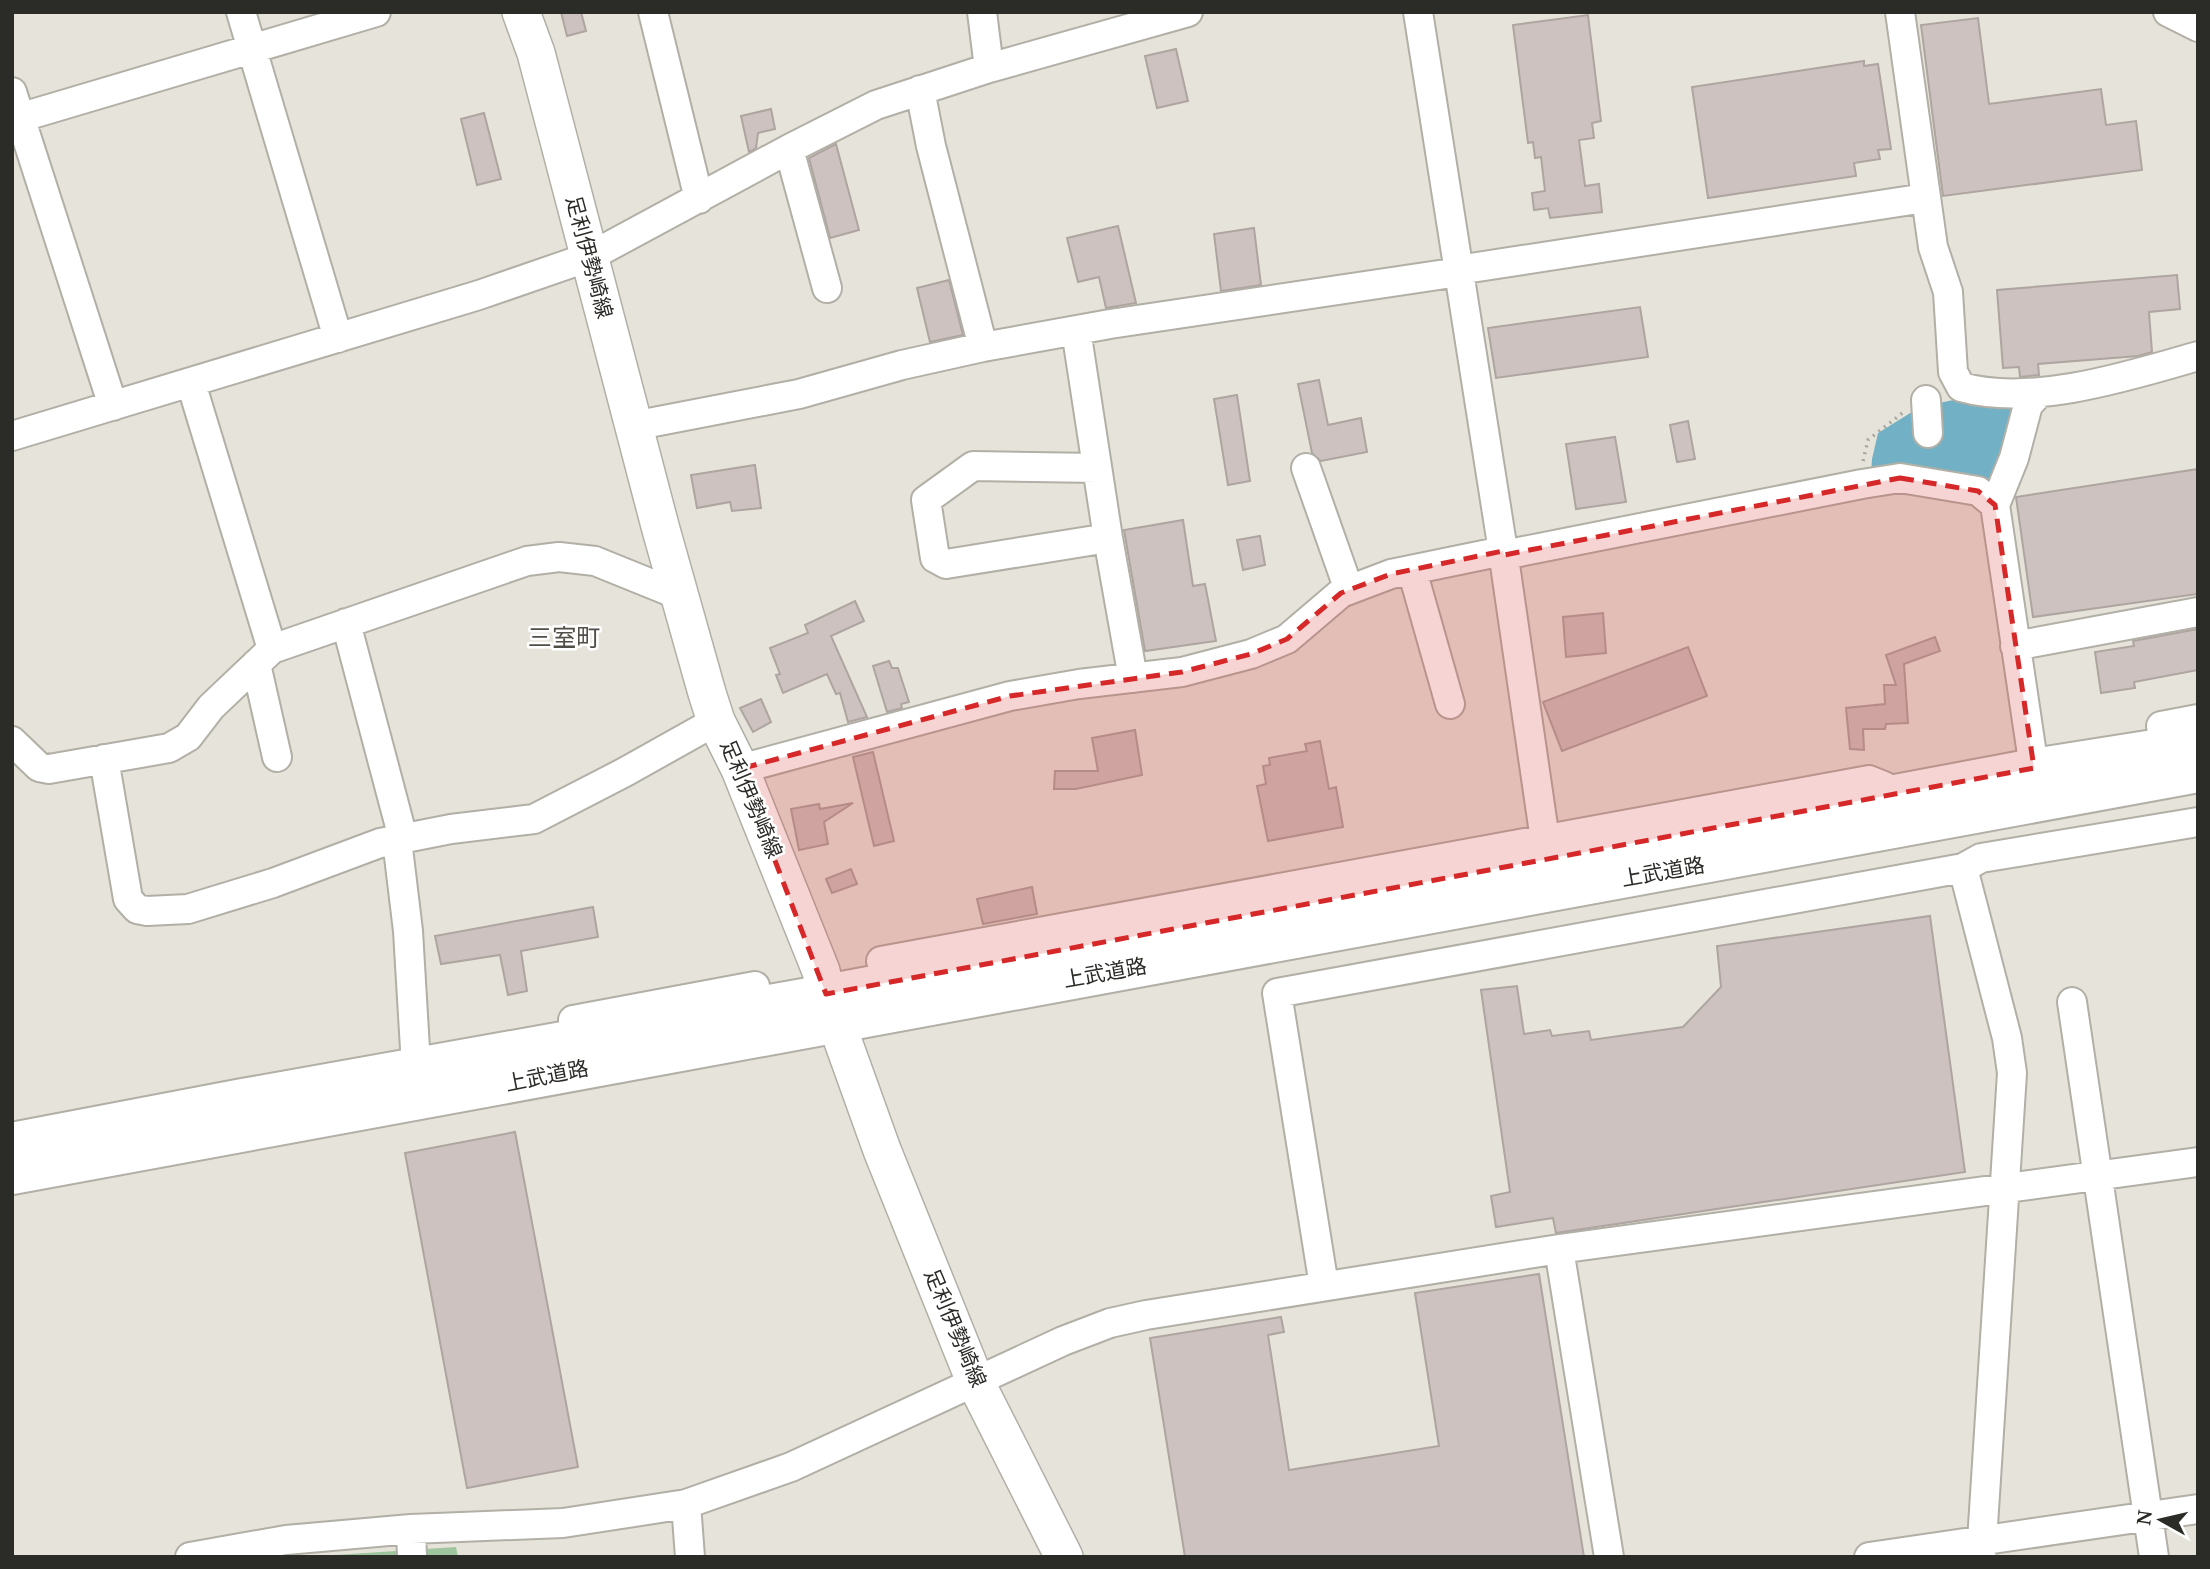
<svg xmlns="http://www.w3.org/2000/svg" width="2210" height="1569" viewBox="0 0 2210 1569" font-family="'Noto Serif','Noto Sans JP',serif">
	<rect width="100%" height="100%" fill="#e6e4da"/>
	<path fill="#9fc59e" d="M456,1547L458,1557H305Z"/>
	<path fill="#72b1c5" d="M1958,399L2012,401L2016,408L1996,469L1993,470L1991,477L1980,485L1871,475L1872,459L1878,433L1920,407Z"/>
	<path fill="#cdc2bf" stroke="#aea4a0" stroke-width="2" d="M561,12H581L586,31L567,36Z
		M1588,15L1601,121L1592,123L1594,138L1579,140L1585,186L1599,184L1602,212L1550,218L1548,208L1534,210L1532,193L1545,191L1541,157L1535,158L1533,142L1528,143L1513,25Z
		M1978,18L1989,104L2101,89L2106,125L2136,121L2142,170L1943,196L1921,25Z
		M1176,49L1188,101L1157,108L1145,56Z
		M1864,61V66L1878,64L1891,149L1878,150L1880,159L1854,163L1856,176L1708,198L1692,87Z
		M771,109L775,129L758,133L756,148L749,152L741,116Z
		M484,113L501,179L477,185L461,119Z
		M836,144L859,230L830,238L809,158Z
		M1118,226L1136,303L1106,308L1099,277L1078,282L1067,238Z
		M1254,228L1261,285L1221,291L1214,234Z
		M2177,275L2180,309L2149,312L2152,352L2138,356L2038,364L2039,375L2020,377L2019,367L2003,368L1997,290Z
		M949,280L963,335L930,342L917,288Z
		M1640,307L1648,357L1496,378L1488,328Z
		M1319,380L1328,425L1361,418L1367,452L1321,461L1312,453L1298,384Z
		M1237,395L1250,481L1228,485L1214,399Z
		M1688,421L1695,459L1677,462L1670,425Z
		M1615,437L1626,502L1576,509L1566,444Z
		M755,465L761,508L732,511L730,502L697,508L691,475Z
		M2198,469V594L2033,617L2016,497Z
		M1183,520L1193,586L1205,584L1216,641L1145,651L1124,530Z
		M1260,536L1265,565L1243,570L1237,540Z
		M855,601L864,621L831,636L867,717L848,722L840,693L836,694L827,674L783,693L776,675L780,674L770,648L808,633L805,625Z
		M1603,613L1606,653L1566,657L1563,617Z
		M2198,629V670L2134,682L2135,688L2101,693L2095,652L2134,646L2133,641Z
		M1935,637L1940,651L1904,664L1908,723L1886,724L1885,729H1863L1864,750L1850,749L1846,708L1885,704L1884,685H1896L1886,655Z
		M1688,647L1707,696L1562,751L1543,702Z
		M889,661L892,668H898L909,702L901,704L902,708L887,712L873,666Z
		M761,699L771,722L753,732L740,708Z
		M1135,730L1142,775L1076,789H1054L1055,771H1098L1092,738Z
		M1320,741L1329,789L1336,787L1343,827L1268,841L1257,786L1266,784L1263,766L1270,765L1269,758L1307,751L1305,744Z
		M873,752L894,841L874,846L853,757Z
		M853,803L824,822L828,844L799,850L791,809L819,804L820,809Z
		M851,869L857,884L832,893L826,879Z
		M1032,887L1037,914L983,924L977,899Z
		M593,907L598,937L521,951L527,991L508,995L500,955L441,964L435,936Z
		M1930,916L1965,1172L1556,1233L1553,1218L1496,1227L1491,1196L1510,1192L1481,990L1517,986L1524,1034L1550,1030L1552,1036L1589,1031L1591,1040L1683,1027L1721,987L1717,946Z
		M515,1132L578,1467L467,1488L405,1153Z
		M1539,1274L1584,1557H1185L1150,1338L1281,1317L1284,1332L1268,1335L1289,1470L1439,1446L1415,1293Z"/>
	<g fill="none" stroke-linecap="round" stroke-linejoin="round">
		<g stroke="#b1afa6" stroke-width="32">
			<path id="minor" d="M241,12L338,338
				M653,12L699,199
				M982,12L989,68
				M1418,12L1503,551L1545,840
				M1900,12L1933,247L1948,292L1953,372L1961,387C2032,407 2129,376 2198,356
				M2168,12L2198,27
				M920,90L931,146L983,347
				M12,92L113,406
				M12,120L376,12
				M789,149L827,288
				M1458,270L1925,198
				M1076,330L1108,538L1133,678
				M191,383L272,649
				M1926,400L1928,433
				M633,426L799,394L902,365L983,347L1110,324L1459,272
				M12,436L479,295L589,257L789,149L876,105L989,68L1188,12
				M1097,468L973,466L926,500L935,558L946,564L1108,538
				M1306,468L1349,590
				M1504,555L1862,484L1900,478L1978,491L1995,505
				M1412,570L1450,704
				M346,623L403,838
				M2015,646L2198,612
				M256,664L277,757
				M12,741L39,767L49,769L169,748L188,737L211,707L272,649L527,561L559,557L595,561L679,595
				M2165,748L2161,726L2198,719
				M104,759L128,899L137,909L147,911L188,909L273,883L380,843L451,829L534,819L625,772L716,721
				M2034,768L1995,505L2014,458L2028,405L2039,393
				M740,769L1010,696L1079,684L1182,672L1251,654L1287,639L1341,593L1391,574L1503,551
				M397,840L408,931L415,1049
				M1963,868L2007,1038L2012,1073L1981,1557
				M881,961L1869,780L1884,786
				M2072,1002L2154,1557
				M573,1020L755,986
				M1559,1249L1609,1557
				M1324,1286L1277,993L1963,868L1981,858L2198,822
				M686,1504L690,1557
				M411,1529L412,1557
				M190,1557L286,1540L411,1529L563,1523L686,1504L791,1467L1063,1341L1110,1323L1146,1315L1559,1249L2198,1162
				M1869,1557L2198,1509"/>
		</g>
		<g stroke="#b1afa6" stroke-width="40">
			<path id="major" d="M521,12L536,53L660,526L707,693L716,721L740,769L821,971L826,994L882,1150L975,1381L1064,1557"/>
		</g>
		<g stroke="#b1afa6" stroke-width="42">
			<path id="highway" d="M12,1142L243,1098L826,994L2034,768L2198,742
				M12,1175L2198,773"/>
		</g>
		<path stroke="#a8a69e" stroke-width="3.5" stroke-dasharray="2 5" stroke-linecap="butt" d="M1863,461L1868,440L1905,411"/>
		<use href="#minor" stroke="#fff" stroke-width="28"/>
		<use href="#major" stroke="#fff" stroke-width="37"/>
		<use href="#highway" stroke="#fff" stroke-width="38"/>
	</g>
	<path fill="#d62828" fill-opacity="0.2" stroke="#d62828" stroke-width="5" stroke-dasharray="14 9" stroke-linejoin="round" d="M1900,478L1978,491L1995,505L2034,768L826,994L740,769L1010,696L1182,672L1251,654L1287,639L1341,593L1391,574L1503,551L1504,555Z"/>
	<g text-anchor="middle" stroke-width="5" stroke-linejoin="round" paint-order="stroke">
		<g font-size="21" fill="#2b2b27" stroke="#fff">
			<text transform="translate(589 257) rotate(75)" y="7">足利伊勢崎線</text>
			<text transform="translate(751 799) rotate(67)" y="7">足利伊勢崎線</text>
			<text transform="translate(1663 872) rotate(-10)" y="7">上武道路</text>
			<text transform="translate(1105 973) rotate(-10)" y="7">上武道路</text>
			<text transform="translate(547 1076) rotate(-11)" y="7">上武道路</text>
			<text transform="translate(955 1328) rotate(67)" y="7">足利伊勢崎線</text>
		</g>
		<g font-size="24" fill="#504e46" stroke="#fff">
			<text x="564" y="646">三室町</text>
		</g>
	</g>
	<rect width="2210" height="1569" fill="none" stroke="#2b2b27" stroke-width="28"/>
	<g transform="translate(2161 1520) rotate(278)" stroke="#ffffff" stroke-width="5" paint-order="stroke">
	<path d="M0-5L12 26L0 18L-12 26Z" fill="#2b2b27"/>
	<text y="-10" font-size="19" font-weight="bold" text-anchor="middle" fill="#2b2b27">N</text>
	</g>
</svg>
